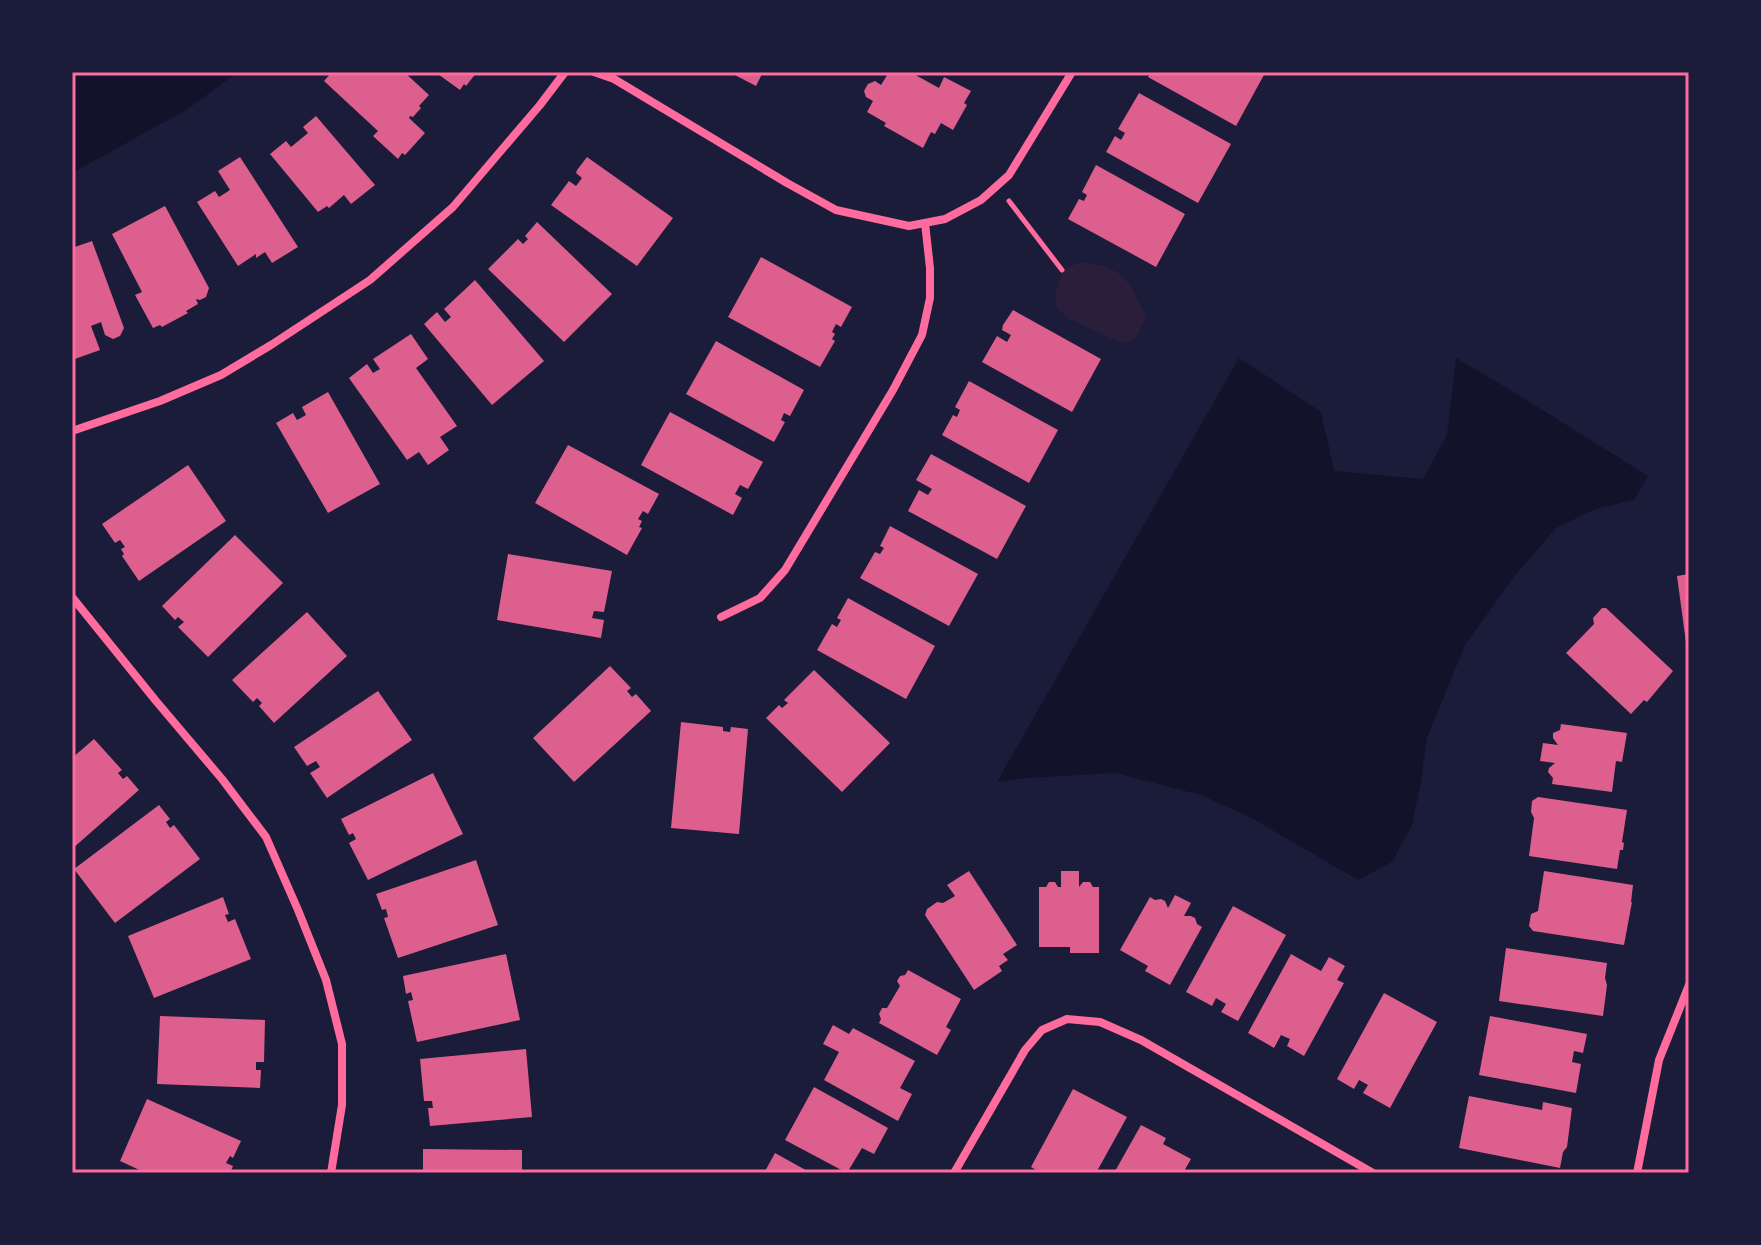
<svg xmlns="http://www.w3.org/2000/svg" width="1761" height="1245" viewBox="0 0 1761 1245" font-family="Lato,sans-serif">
	<rect width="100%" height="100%" fill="#1b1b3a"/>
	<path fill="#2a1e3b" d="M1081,262C1126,267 1127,280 1147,317L1136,337L1124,344L1071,320L1057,309L1055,296L1062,270Z"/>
	<path fill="#12122b" d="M72,72H238L186,110L72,173Z
		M1239,358L1321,412L1334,471L1423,479L1447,435L1456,358L1512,391L1648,476L1634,500L1595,509L1556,528L1513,578L1465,645L1427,738L1420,787L1412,825L1392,862L1358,880L1250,817L1201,795L1115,773L1027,778L997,782Z"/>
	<path fill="#dd5f8e" d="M332,72H404L429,95L419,106L421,108L413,117L410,116L409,118L425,133L405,155L402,153L398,159L373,136L378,131L324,81Z
		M435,72H477L466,86L464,84L460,90Z
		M729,72H763L756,86Z
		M889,72H910L939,88L944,77L971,91L964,103L967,105L953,130L941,123L935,134L931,132L923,148L884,126L886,123L867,112L873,101L866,97L864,91L868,84L875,81L881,85Z
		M1151,72H1263L1265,73L1236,126L1148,77Z
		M1139,93L1231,144L1198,203L1106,152L1115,136L1121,140L1125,133L1118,129Z
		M316,116L375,185L351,204L344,195L329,208L327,206L318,212L270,154L286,141L291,147L308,133L303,127Z
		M240,157L298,247L272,263L265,252L256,258V254L238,266L197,202L215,191L219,197L230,190L218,171Z
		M587,157L673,218L637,266L551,205L569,181L576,186L582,178L576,173L577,170Z
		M1096,165L1185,214L1156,267L1068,219L1079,199L1084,201L1087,195L1082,192Z
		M165,206L209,288L206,297L200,300L196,299L198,304L186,311L188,313L162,327L160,325L153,328L135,295L142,292L112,234Z
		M537,222L612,294L564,342L488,269L518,239L523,244L528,239L525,236Z
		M92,241L124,328L120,336L113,339L105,335L101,322L91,326L100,350L72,360V248Z
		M761,257L852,307L841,327L836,324L832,332L835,334L832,339L835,341L820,367L728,317Z
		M475,280L544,361L492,405L424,324L437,312L445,322L451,317L444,309Z
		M1013,310L1101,359L1072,412L982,362L997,336L1007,342L1011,335L1002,330L1003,325Z
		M411,334L428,359L416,368L457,426L440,437L449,450L428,465L419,452L407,460L349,378L367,364L373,373L380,369L373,359Z
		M716,341L804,390L790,416L784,413L781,420L785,422L774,442L686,394Z
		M969,381L1058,430L1029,483L942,435L953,415L957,417L960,410L955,407Z
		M328,392L380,484L328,513L276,423L293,413L297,420L306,415L302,407Z
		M670,412L763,462L748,489L740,485L735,494L742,498L733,515L641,465Z
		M568,445L659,494L648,514L643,511L638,519L642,521L639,527L642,528L627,555L535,503Z
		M931,454L1026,506L997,559L908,511L919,490L928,495L932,489L916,480Z
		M188,465L226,521L139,581L122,556L124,554L121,549L125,547L120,540L115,543L102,524Z
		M890,526L978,574L949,626L860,578L875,552L880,554L884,548L880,546Z
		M235,535L283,583L208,657L178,627L184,622L178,617L175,620L162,606Z
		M508,554L612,571L604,612L594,611L592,618L604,620L601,638L497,620Z
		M1689,574V650H1687L1677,576Z
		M848,598L935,646L906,699L817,650L832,624L837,627L841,620L837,618Z
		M1602,608H1606L1673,671L1647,702L1644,700L1631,714L1566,653L1594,624L1593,618Z
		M307,612L347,656L274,723L259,706L262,703L257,698L253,702L232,680Z
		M610,666L631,688L627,691L632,697L636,694L651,711L574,782L533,738Z
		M814,670L890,743L842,792L766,718L779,705L782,708L788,703L784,700Z
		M378,691L412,740L327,798L310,773L320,767L316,761L307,766L294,747Z
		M681,722L723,727V731L730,732L731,727L748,729L739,834L671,828Z
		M1561,724L1627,733L1622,762L1616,761L1612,792L1552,784L1553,778L1548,772L1549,768L1555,763L1540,761L1543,743L1558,745L1553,738V733L1560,730Z
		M94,739L122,770L118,773L123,779L127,776L139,790L72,849V758Z
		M433,773L463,834L368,880L349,843L356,839L353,833L349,835L341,819Z
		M1538,797L1627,810L1622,842L1624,843L1623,850H1620L1617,869L1529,856L1534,818L1531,812L1532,801Z
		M159,805L170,819L166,822L170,828L174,825L200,859L115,923L74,869Z
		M476,860L498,925L398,958L384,918L388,917L386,909L382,910L376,894Z
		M969,871L1017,945L1003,954L1008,960L999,966L1002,971L974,990L925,915L927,909L937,902L943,903L955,896L947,885Z
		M1061,871H1079V887L1083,882H1090L1093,887H1099V953H1070V947H1039V887H1046L1049,882H1055L1058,887H1061Z
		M1544,871L1633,885L1631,902H1632L1624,945L1533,931L1529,926L1531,914L1538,911Z
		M1175,895L1191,903L1184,916H1191L1195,918L1197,924L1202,927L1170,985L1145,971L1148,966L1120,950L1150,897L1155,900L1161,899L1165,901L1168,908Z
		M223,897L229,914L225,915L228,922L235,919L251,959L154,998L128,936Z
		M1233,906L1286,935L1238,1021L1221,1012L1226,1004L1216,998L1212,1006L1186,992Z
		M1506,948L1607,963L1605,978L1607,985L1603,1016L1499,1001Z
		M506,954L520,1020L417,1042L408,1001L413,1000L411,992L406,994L403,976Z
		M1291,954L1321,971L1329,957L1345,966L1337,980L1344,983L1304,1056L1287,1046L1290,1039L1281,1035L1274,1048L1248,1033Z
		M908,970L961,999L946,1027L951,1030L937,1055L879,1023L881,1019L879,1014L882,1008H887L900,986L897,981L900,976L905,975Z
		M1384,993L1437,1022L1390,1108L1363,1093L1368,1085L1359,1080L1354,1089L1337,1079Z
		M160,1016L265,1020L264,1062H256V1070H261L260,1088L157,1084Z
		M1490,1016L1587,1034L1583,1053L1574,1051L1572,1062L1581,1064L1576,1093L1479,1075Z
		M833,1025L849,1034L853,1028L915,1061L900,1088L912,1094L898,1121L824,1080L839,1052L823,1044Z
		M526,1049L532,1117L430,1126L428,1108H433L432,1101H424L420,1059Z
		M814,1087L888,1128L874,1154L862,1148L847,1173L785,1140Z
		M1073,1089L1127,1117L1096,1173H1041L1031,1167Z
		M1469,1096L1542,1110L1543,1102L1572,1108L1567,1147L1563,1152L1560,1168L1459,1148Z
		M147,1099L241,1141L233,1158L230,1156L226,1163L233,1166L230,1173H146L120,1161Z
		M1141,1125L1166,1138L1163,1144L1191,1159L1183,1173H1114Z
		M423,1149L522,1150V1173H427V1171H423Z
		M775,1153L811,1173H764Z"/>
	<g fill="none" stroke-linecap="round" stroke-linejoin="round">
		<path stroke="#ff6b9d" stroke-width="5" d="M1009,201L1062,270"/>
		<path stroke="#ff6b9d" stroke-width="8" d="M594,72L614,79L787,183L836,210L909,226L945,219L981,200L1009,175L1072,72
			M72,431L160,401L221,375L271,345L370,280L453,207L540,105L565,72
			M72,597L156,701L222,779L266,837L298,910L326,980L342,1044V1105L331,1173
			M721,617L760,598L785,570L893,390L922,335L930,298V268L925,223
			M954,1173L1025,1050L1042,1030L1067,1019L1100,1022L1141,1040L1373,1173
			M1637,1173L1659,1060L1689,985"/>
	</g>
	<rect width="1761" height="1245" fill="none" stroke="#1b1b3a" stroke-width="148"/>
	<rect x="74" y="74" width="1613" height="1097" fill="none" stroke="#ff6b9d" stroke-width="3"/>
</svg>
